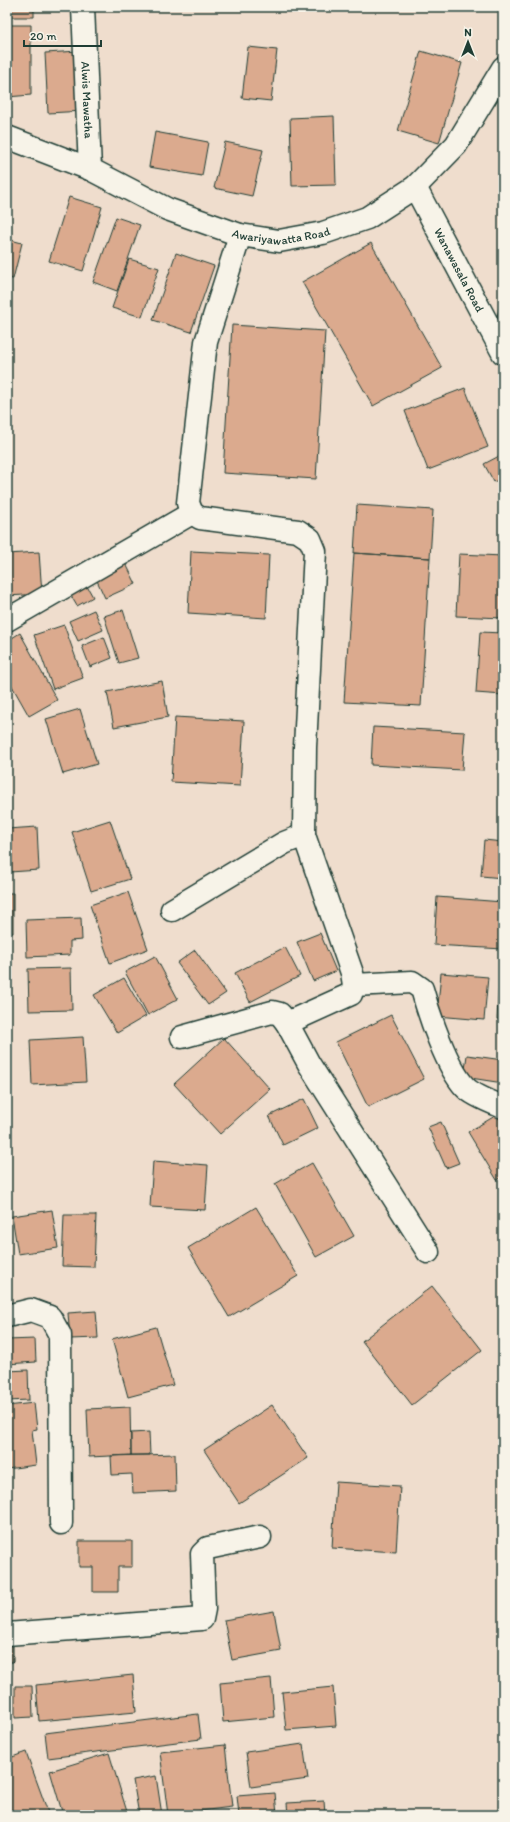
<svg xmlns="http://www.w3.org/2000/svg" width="510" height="1822" viewBox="0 0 510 1822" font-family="Itim,sans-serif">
	<rect width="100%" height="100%" fill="#efddcd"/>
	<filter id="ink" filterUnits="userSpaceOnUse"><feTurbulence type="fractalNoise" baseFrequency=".025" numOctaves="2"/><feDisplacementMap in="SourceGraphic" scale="8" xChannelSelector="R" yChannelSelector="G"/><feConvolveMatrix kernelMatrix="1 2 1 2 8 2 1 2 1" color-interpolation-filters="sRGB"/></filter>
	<g filter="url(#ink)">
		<path fill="#dbaa8e" stroke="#1f3d34" d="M7,7H34V17H7Z
			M7,25H31V95L7,97Z
			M248,47L277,50L271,101L242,98Z
			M79,51L83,111L48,113L45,53Z
			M421,51L462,63L439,143L398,131Z
			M334,116L336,185L292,186L290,118Z
			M155,132L208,142L202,176L149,167Z
			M225,142L263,150L252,196L214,188Z
			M69,197L102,207L83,271L49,261Z
			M116,217L140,225L117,291L93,282Z
			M7,239L22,243L13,279L7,278Z
			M371,243L442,368L373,406L302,282Z
			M176,253L214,266L191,332L153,320Z
			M129,259L159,268L142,317L112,308Z
			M503,296V317L497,316Z
			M232,325L325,331L316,479L223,473Z
			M465,388L488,447L428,470L405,411Z
			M503,454V477L494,482L484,464Z
			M357,505L433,510L430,558L354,553Z
			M191,551L269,555L266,618L188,613Z
			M39,552L42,594L7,596V554Z
			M354,553L430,558L421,706L344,702Z
			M459,554L503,556V618L456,616Z
			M123,558L136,584L105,598L93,572Z
			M83,579L93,597L77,606L67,589Z
			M94,610L103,630L78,641L69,621Z
			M123,610L138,658L119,663L104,616Z
			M64,625L83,678L53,689L34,635Z
			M480,632L503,633V695L476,693Z
			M20,633L57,700L29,716L7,677V641Z
			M104,637L112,658L90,667L82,646Z
			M162,681L168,717L114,727L107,692Z
			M80,709L97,764L63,774L46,719Z
			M175,717L244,721L240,786L171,782Z
			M373,727L465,732L462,770L371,765Z
			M110,820L130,879L91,891L72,832Z
			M37,827L39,870L10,872L7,829Z
			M484,840L503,842V878L481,876Z
			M128,892L148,949L110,963L90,905Z
			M7,893H13V933H7Z
			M437,897L503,902V949L434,945Z
			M81,918L82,940L70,941V955L27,957L26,920Z
			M320,933L336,971L313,981L297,942Z
			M285,947L300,976L250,1002L235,973Z
			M195,950L226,993L208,1005L177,963Z
			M155,956L178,999L148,1015L125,972Z
			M71,968L72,1010L29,1011L28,969Z
			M441,973L488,977L484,1020L437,1016Z
			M124,978L146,1016L117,1033L94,995Z
			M499,980H503V1019H497Z
			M391,1015L424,1079L368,1107L336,1042Z
			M83,1037L86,1082L32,1085L30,1040Z
			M224,1038L270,1089L220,1134L174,1084Z
			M467,1055L503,1060V1083L464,1077Z
			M304,1099L318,1128L283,1145L269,1116Z
			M500,1113L503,1118V1177L497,1180L468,1132Z
			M441,1122L459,1163L446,1168L428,1127Z
			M153,1161L208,1165L205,1210L150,1207Z
			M312,1163L354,1236L316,1257L275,1184Z
			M256,1207L298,1276L229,1317L188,1248Z
			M52,1210L58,1248L18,1254L12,1216Z
			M64,1215H96L94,1267L62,1266Z
			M432,1286L482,1350L412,1405L362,1341Z
			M96,1311L98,1338L70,1339L68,1313Z
			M156,1327L173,1385L128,1397L112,1339Z
			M35,1339L36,1362L7,1364V1340Z
			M28,1370L29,1400L7,1401V1371Z
			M34,1403L37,1429L32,1430L36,1465L7,1469V1406Z
			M272,1405L308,1458L239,1503L204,1450Z
			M130,1407L131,1455L89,1457L87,1409Z
			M149,1432L150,1455H131V1433Z
			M175,1454L176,1491L133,1493L132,1474L112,1475L111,1456Z
			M336,1482L400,1486L396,1552L332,1548Z
			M79,1541H132V1567H118V1592H93V1567H79Z
			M274,1611L281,1651L232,1660L224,1620Z
			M7,1640H13V1662H7Z
			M133,1675L136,1712L39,1721L36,1685Z
			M271,1678L274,1717L223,1722L220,1683Z
			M15,1686H32L33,1717L15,1718Z
			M333,1687L336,1726L286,1730L282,1692Z
			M198,1714L201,1739L48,1758L45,1733Z
			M303,1744L308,1779L251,1787L246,1752Z
			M225,1745L232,1807L168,1815L160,1752Z
			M26,1752L49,1815H7V1759Z
			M109,1753L128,1815H63L50,1771Z
			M156,1776L162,1815H139L133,1780Z
			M275,1793L277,1815H239L237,1796Z
			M324,1801L325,1815H288L287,1803Z"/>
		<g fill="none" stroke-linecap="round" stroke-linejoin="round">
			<g stroke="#1f3d34" stroke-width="25">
				<g id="minor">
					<path id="s1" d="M83,7L90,169"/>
					<path id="s2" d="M415,187L503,353"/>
					<path d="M240,235L206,342L188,503L192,513L200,518L298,531L310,539L315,551L305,747L304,835L352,973L354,985L351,994L287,1023L309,1064L428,1252"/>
					<path d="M7,620L192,513"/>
					<path d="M172,910L284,843L304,835"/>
					<path d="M354,985L412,982L422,989C429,1015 447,1068 465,1087C472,1095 493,1103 503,1107"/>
					<path d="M182,1037L272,1012L280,1014L287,1023"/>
					<path d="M7,1316L31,1310L50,1317L60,1335L61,1523"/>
					<path d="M7,1634L202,1619L204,1609L202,1554L208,1548L260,1537"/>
				</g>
			</g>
			<g stroke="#1f3d34" stroke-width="25">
				<g id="tertiary">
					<path id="s3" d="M7,137L90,169L167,209L240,235L279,241L323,233L367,218L415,187L456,145L503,68"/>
				</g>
			</g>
			<use href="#minor" stroke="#f7f3e8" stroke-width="22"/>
			<use href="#tertiary" stroke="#f7f3e8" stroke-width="22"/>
		</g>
	</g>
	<g text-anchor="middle" stroke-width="3" stroke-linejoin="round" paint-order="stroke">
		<g font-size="12" fill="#1f3d34" stroke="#f7f3e8">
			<text dy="4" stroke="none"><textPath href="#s1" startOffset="93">Alwis Mawatha</textPath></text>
			<text dy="4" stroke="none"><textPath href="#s3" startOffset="295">Awariyawatta Road</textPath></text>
			<text dy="4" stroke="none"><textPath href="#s2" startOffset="94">Wanawasala Road</textPath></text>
		</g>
	</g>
	<rect width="510" height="1822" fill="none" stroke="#f7f3e8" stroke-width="24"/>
	<rect x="12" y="12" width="486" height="1798" fill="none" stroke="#1f3d34" stroke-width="1.5" filter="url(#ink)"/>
	<g transform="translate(468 42)" stroke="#f7f3e8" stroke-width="3" paint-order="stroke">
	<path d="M0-3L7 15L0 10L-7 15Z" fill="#1f3d34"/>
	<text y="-6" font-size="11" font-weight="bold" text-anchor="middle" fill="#1f3d34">N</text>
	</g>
	<path d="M24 40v6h77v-6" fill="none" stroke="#1f3d34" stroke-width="2"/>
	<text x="30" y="40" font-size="12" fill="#1f3d34" stroke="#f7f3e8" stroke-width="3" paint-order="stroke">20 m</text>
</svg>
